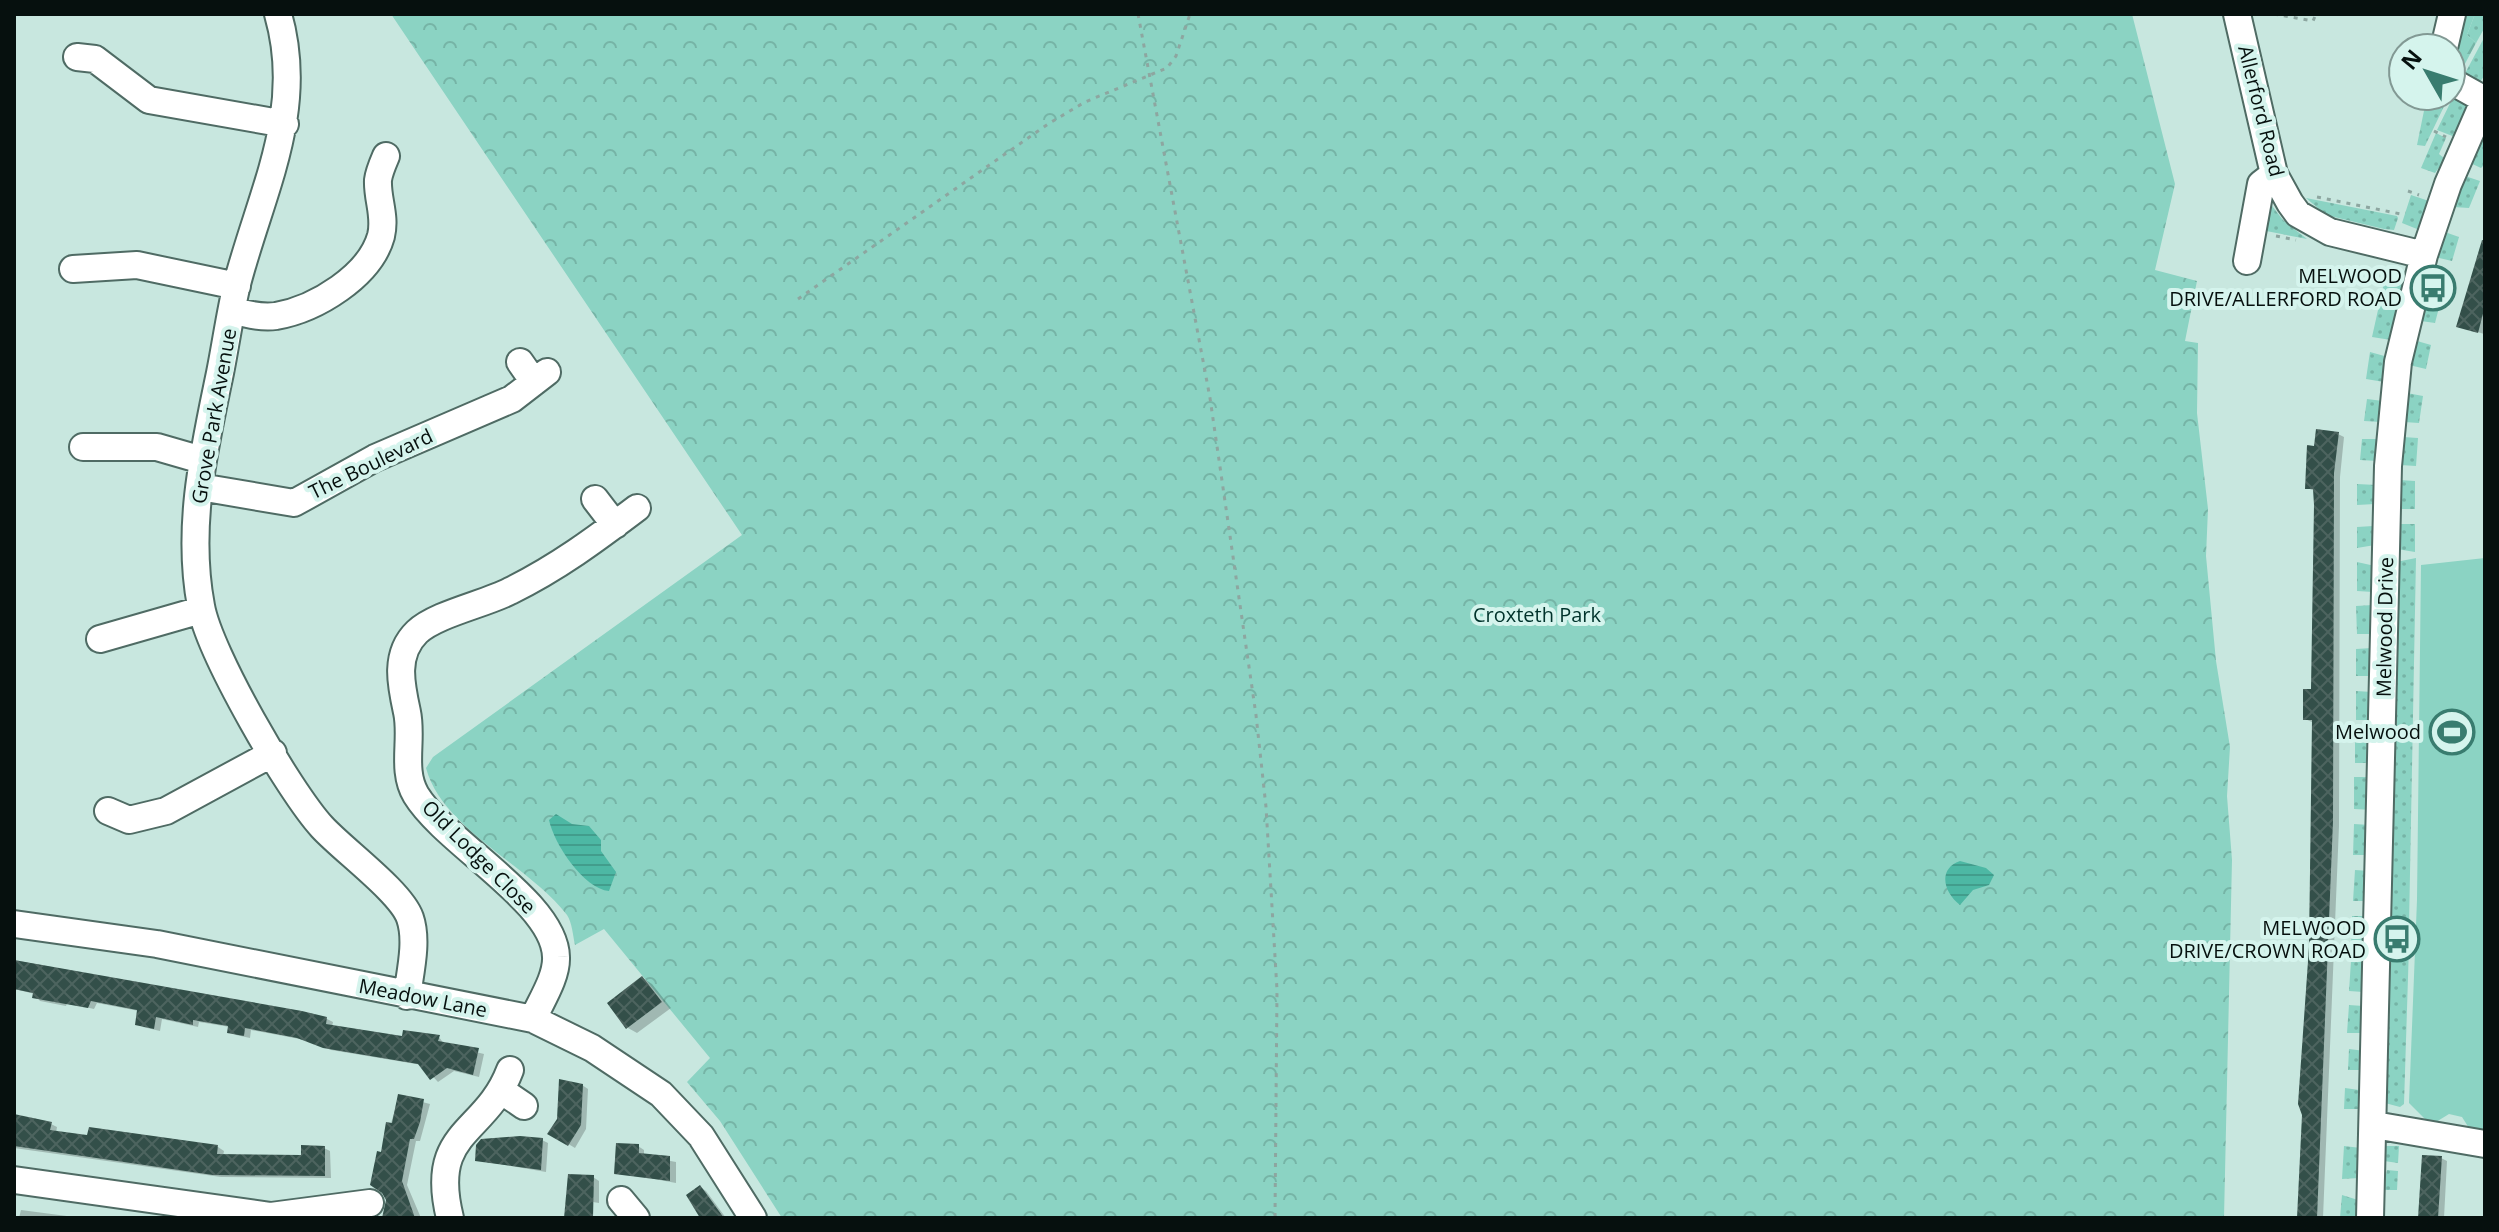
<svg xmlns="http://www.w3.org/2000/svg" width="2499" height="1232" viewBox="0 0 2499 1232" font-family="'Open Sans',sans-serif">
	<defs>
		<pattern id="grass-dots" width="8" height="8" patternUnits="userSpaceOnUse" patternTransform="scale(2)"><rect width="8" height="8" fill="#8bd3c3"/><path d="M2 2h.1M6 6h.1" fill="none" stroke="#76b4a6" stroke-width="1.8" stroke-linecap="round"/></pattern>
		<pattern id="forest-firs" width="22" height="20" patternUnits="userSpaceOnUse" patternTransform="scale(2)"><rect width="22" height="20" fill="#8bd3c3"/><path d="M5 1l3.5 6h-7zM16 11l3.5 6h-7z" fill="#76b4a6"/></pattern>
		<pattern id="park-crowns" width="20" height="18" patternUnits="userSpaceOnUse" patternTransform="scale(2)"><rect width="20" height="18" fill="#8bd3c3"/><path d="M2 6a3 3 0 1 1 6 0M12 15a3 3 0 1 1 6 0" fill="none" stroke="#76b4a6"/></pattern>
		<pattern id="water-rules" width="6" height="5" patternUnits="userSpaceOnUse" patternTransform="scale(2)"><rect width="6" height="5" fill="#4db8a4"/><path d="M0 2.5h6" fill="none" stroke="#429d8c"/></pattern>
		<pattern id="building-cross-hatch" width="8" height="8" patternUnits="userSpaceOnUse" patternTransform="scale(2)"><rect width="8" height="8" fill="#334f49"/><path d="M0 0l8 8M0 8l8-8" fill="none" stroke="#4d645f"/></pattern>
	</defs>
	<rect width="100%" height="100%" fill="#c8e7df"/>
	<path fill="url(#grass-dots)" d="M2475,14H2485V27L2476,43L2467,35Z
		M2485,36V75L2479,83L2462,79Z
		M2455,93L2466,100L2468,109L2455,137L2437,130Z
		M2427,96H2449L2425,146L2417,145Z
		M2485,124V164L2481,168L2468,162Z
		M2436,133L2446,138L2439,154L2445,159L2435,173L2421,168Z
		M2462,175L2480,181L2469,208L2453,207Z
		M2411,195L2429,201L2417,229L2402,223Z
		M2306,198L2397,216L2398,218L2394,230L2384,229L2326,215Z
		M2269,202L2283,220L2307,239L2256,229Z
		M2442,231L2459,237L2452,261L2435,257Z
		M2388,269L2406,274L2399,303L2380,298Z
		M2441,271L2448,273L2435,323L2421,321L2425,286L2437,289Z
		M2380,301L2398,305L2391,340L2372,337Z
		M2417,341L2431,345L2426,369L2409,365L2412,343Z
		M2370,352L2388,357L2384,382L2366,379Z
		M2407,393L2423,396L2419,423L2404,422Z
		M2367,399L2383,401L2381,422L2364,421Z
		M2403,437L2418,438L2416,466L2400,465Z
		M2362,439H2379L2378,461L2360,460Z
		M2399,480L2415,481V509H2399Z
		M2357,484L2376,485L2375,504L2357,505Z
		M2398,524H2415V552L2397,549Z
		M2373,526L2375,545L2357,548V527Z
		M2416,558L2409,926L2397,928L2392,923L2396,562Z
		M2357,562L2375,566L2373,592L2357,591Z
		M2373,605V634H2357L2356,606Z
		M2372,648L2370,676H2356V649Z
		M2356,691L2372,692L2371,720H2356Z
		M2355,735H2372L2370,763H2355Z
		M2354,777H2371L2373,810L2354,809Z
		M2354,824L2370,825L2372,855H2353Z
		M2355,870L2370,871L2367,901H2353Z
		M2352,916H2368L2364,948L2351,947Z
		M2391,946H2409L2404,1104L2400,1107L2385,1103Z
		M2351,961H2365L2363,992L2349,991Z
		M2349,1005L2363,1006L2362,1033H2347Z
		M2349,1049L2365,1051L2364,1070H2348Z
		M2345,1088L2359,1090L2358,1109H2344Z
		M2344,1146L2361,1148L2359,1178L2342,1179Z
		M2384,1146H2399L2398,1163L2384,1161Z
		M2387,1170L2398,1171L2397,1190H2382Z
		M2342,1195L2358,1200L2357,1218H2340Z"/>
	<path fill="url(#forest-firs)" d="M2464,14H2475L2467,35L2476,43L2459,75L2454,57Z"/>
	<path fill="url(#park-crowns)" d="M391,14H2132L2175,184L2155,270L2197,281L2185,341L2198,343L2197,413L2208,509L2206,556L2216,661L2230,747L2227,796L2232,860L2224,1218H782L720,1121L687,1082L710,1058L604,929L575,945C573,936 572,922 567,915C530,866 442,829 426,768L433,757L742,535Z"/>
	<path fill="#8bd3c3" d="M2485,558V1131L2469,1128L2462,1117L2449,1114L2436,1122L2427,1121L2409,1103L2417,900L2421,565Z"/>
	<path fill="url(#water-rules)" d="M556,814L572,824L589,826L601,840V851L616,872L609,891C584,889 554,844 549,820Z
		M1960,861L1986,868L1994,875L1989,885L1973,890L1960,905C1944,893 1937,869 1960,861Z"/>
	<path fill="#0003" d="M2484,240L2485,330L2484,334L2459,326Z
		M2338,434L2344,437L2340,477L2339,826L2323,1218H2299L2307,1035L2314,723L2305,719L2313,691L2315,491L2307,488L2316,448Z
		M14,960L327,1019L333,1022L332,1027L403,1039L439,1037L444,1044L484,1054L479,1077L454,1071L438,1082L422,1065L331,1050L305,1040L251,1030L250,1038L236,1035L230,1032V1027L199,1022L198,1027L162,1019L160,1031L143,1027L137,1024L139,1011L97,1003L94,1009L67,1003L66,1006L40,1001L35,994L14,989Z
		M643,978L652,984L671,1008L637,1033L628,1028Z
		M582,1085L588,1089L586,1129L575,1148L550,1133Z
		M399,1096L430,1104L420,1141H416L407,1185L421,1218H389L382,1154Z
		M14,1117L34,1118L51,1124L57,1127L56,1133L218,1147L224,1151L223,1156L303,1157L324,1148L330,1151L331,1178L221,1177L14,1148Z
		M542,1140L548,1143L546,1172L477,1160Z
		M638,1146L644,1150V1156L676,1162V1183L616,1172Z
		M2441,1158L2447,1161L2444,1218H2421Z
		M593,1177L599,1181V1203L574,1199Z
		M700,1187L706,1191L726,1218H703Z
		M21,1210L82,1218H19Z"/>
	<path fill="url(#building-cross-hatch)" d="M2482,240L2485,241V306L2478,333L2456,327Z
		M2316,429L2339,432L2334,473L2333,821L2317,1218H2297L2302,1115L2298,1104L2309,947L2312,720H2303V689H2311L2314,505L2313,489H2305L2307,445L2314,446Z
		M14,960L302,1011L327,1017L326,1024L402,1036L403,1030L440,1035L438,1041L479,1048L473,1075L447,1068L430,1080L418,1064L323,1048L297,1038L245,1028L244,1036L227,1033L228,1026L193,1020V1025L156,1017L154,1029L135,1025L137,1010L91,1001L88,1008L32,998L33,993L14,989Z
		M642,976L662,1002L626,1029L607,1003Z
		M559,1079L583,1084L581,1125L568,1146L547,1134L557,1119Z
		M398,1094L424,1099L420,1122L414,1139H410L402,1181L415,1218H382L386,1200L382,1193L370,1185L377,1151L381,1152L386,1122L392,1123Z
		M14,1114L52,1122L50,1130L87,1135L89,1127L218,1145L217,1154L301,1155V1145L325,1146V1176L213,1175L14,1146Z
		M520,1136L543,1138L541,1170L475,1161L476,1145L481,1139Z
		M616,1143L639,1144V1153L670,1156V1181L614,1174Z
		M2422,1155L2442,1156L2438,1218H2418Z
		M568,1174L594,1175L593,1218H564Z
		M700,1185L724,1218H700L686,1195Z"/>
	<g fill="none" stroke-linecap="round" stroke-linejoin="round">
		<g stroke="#4f6b64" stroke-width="30">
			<path id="minor" d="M278,14C306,111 261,192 237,284C230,313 226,343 220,373C204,450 186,527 201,606C209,653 289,791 322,827C343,850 401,892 410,918C418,941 410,973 407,996
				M2237,14L2274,174L2290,203L2298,214L2330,232L2424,255
				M2444,48L2452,14
				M77,57L95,59L149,100L285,124
				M2451,81L2485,100
				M2247,261L2261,184L2274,174
				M73,269L137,265L237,286
				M233,310C248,315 261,318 276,316C316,309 370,276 381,236C386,216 377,199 378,180C379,172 383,163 386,156
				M520,362L534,382
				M83,447H157L202,460
				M200,487L294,503L375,458L512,399L547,372
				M595,499L615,525
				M100,639L201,610
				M108,811L129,820L166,811L273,753
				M14,924L157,944L533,1019L592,1048L661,1094L701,1136L753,1218
				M533,1019C541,1001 557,977 556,957C555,902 446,844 416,795C401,770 413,739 407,712C401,685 394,654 417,632C436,614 485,604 510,591C557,568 596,539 637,508
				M502,1091L524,1106
				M2374,1125L2485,1144
				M14,1180L271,1216L370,1203
				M621,1200L636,1218
				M450,1218C428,1129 485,1136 510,1070
				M2370,1218L2388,466L2398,362L2424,255L2448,184L2485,99"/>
		</g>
		<path stroke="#8da6a0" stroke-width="3" stroke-dasharray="4 6" stroke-linecap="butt" d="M1138,14L1210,398L1256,715L1266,807L1277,990L1275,1218
			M2274,14L2313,21L2316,14
			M2434,131L2446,137
			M2408,191L2419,195
			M2317,197L2401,214
			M2276,236L2296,240
			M798,299L1048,124L1085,102L1167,68L1176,56L1190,14
			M2401,930H2413"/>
		<use href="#minor" stroke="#fff" stroke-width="26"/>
	</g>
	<defs>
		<g id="bus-ring" transform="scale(2.3)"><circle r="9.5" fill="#d5f4ed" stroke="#397c6f" stroke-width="1.5"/><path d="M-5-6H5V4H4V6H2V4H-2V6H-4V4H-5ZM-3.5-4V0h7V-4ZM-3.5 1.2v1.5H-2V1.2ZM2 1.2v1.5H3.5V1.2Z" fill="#397c6f"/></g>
		<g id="stadium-ring" transform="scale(2.3)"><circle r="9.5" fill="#d5f4ed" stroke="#397c6f" stroke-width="1.5"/><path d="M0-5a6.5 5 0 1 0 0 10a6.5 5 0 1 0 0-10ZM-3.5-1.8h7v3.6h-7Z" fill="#397c6f"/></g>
	</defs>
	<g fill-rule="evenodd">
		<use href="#bus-ring" x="2433" y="288"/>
		<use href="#stadium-ring" x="2452" y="732"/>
		<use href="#bus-ring" x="2397" y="939"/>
	</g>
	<g text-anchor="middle" stroke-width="8" stroke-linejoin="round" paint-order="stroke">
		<g font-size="20" fill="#06100e" stroke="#d5f4ed">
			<text transform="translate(2261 111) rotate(76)" y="7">Allerford Road</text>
			<text transform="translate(214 416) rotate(-80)" y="7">Grove Park Avenue</text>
			<text transform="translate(371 464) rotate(-26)" y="7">The Boulevard</text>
			<text transform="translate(2385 627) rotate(-89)" y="7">Melwood Drive</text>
			<text transform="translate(479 857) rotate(45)" y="7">Old Lodge Close</text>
			<text transform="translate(423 998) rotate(11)" y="7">Meadow Lane</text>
		</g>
		<g font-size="20" fill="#06100e" stroke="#d5f4ed" text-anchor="end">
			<text x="2402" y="283">MELWOOD<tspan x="2402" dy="23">DRIVE/ALLERFORD ROAD</tspan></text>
			<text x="2421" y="739">Melwood</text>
			<text x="2366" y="935">MELWOOD<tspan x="2366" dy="23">DRIVE/CROWN ROAD</tspan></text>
		</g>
		<g font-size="20" fill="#00332b" stroke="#d5f4ed">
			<text x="1537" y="622">Croxteth Park</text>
		</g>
	</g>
	<rect width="2499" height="1232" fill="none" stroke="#06100e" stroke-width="32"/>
	<g transform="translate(2427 72) rotate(309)"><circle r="38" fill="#d5f4ed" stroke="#829994" stroke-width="2"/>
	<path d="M0-6L14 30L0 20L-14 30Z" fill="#397c6f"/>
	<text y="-12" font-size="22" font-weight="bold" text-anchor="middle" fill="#06100e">N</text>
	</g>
</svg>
